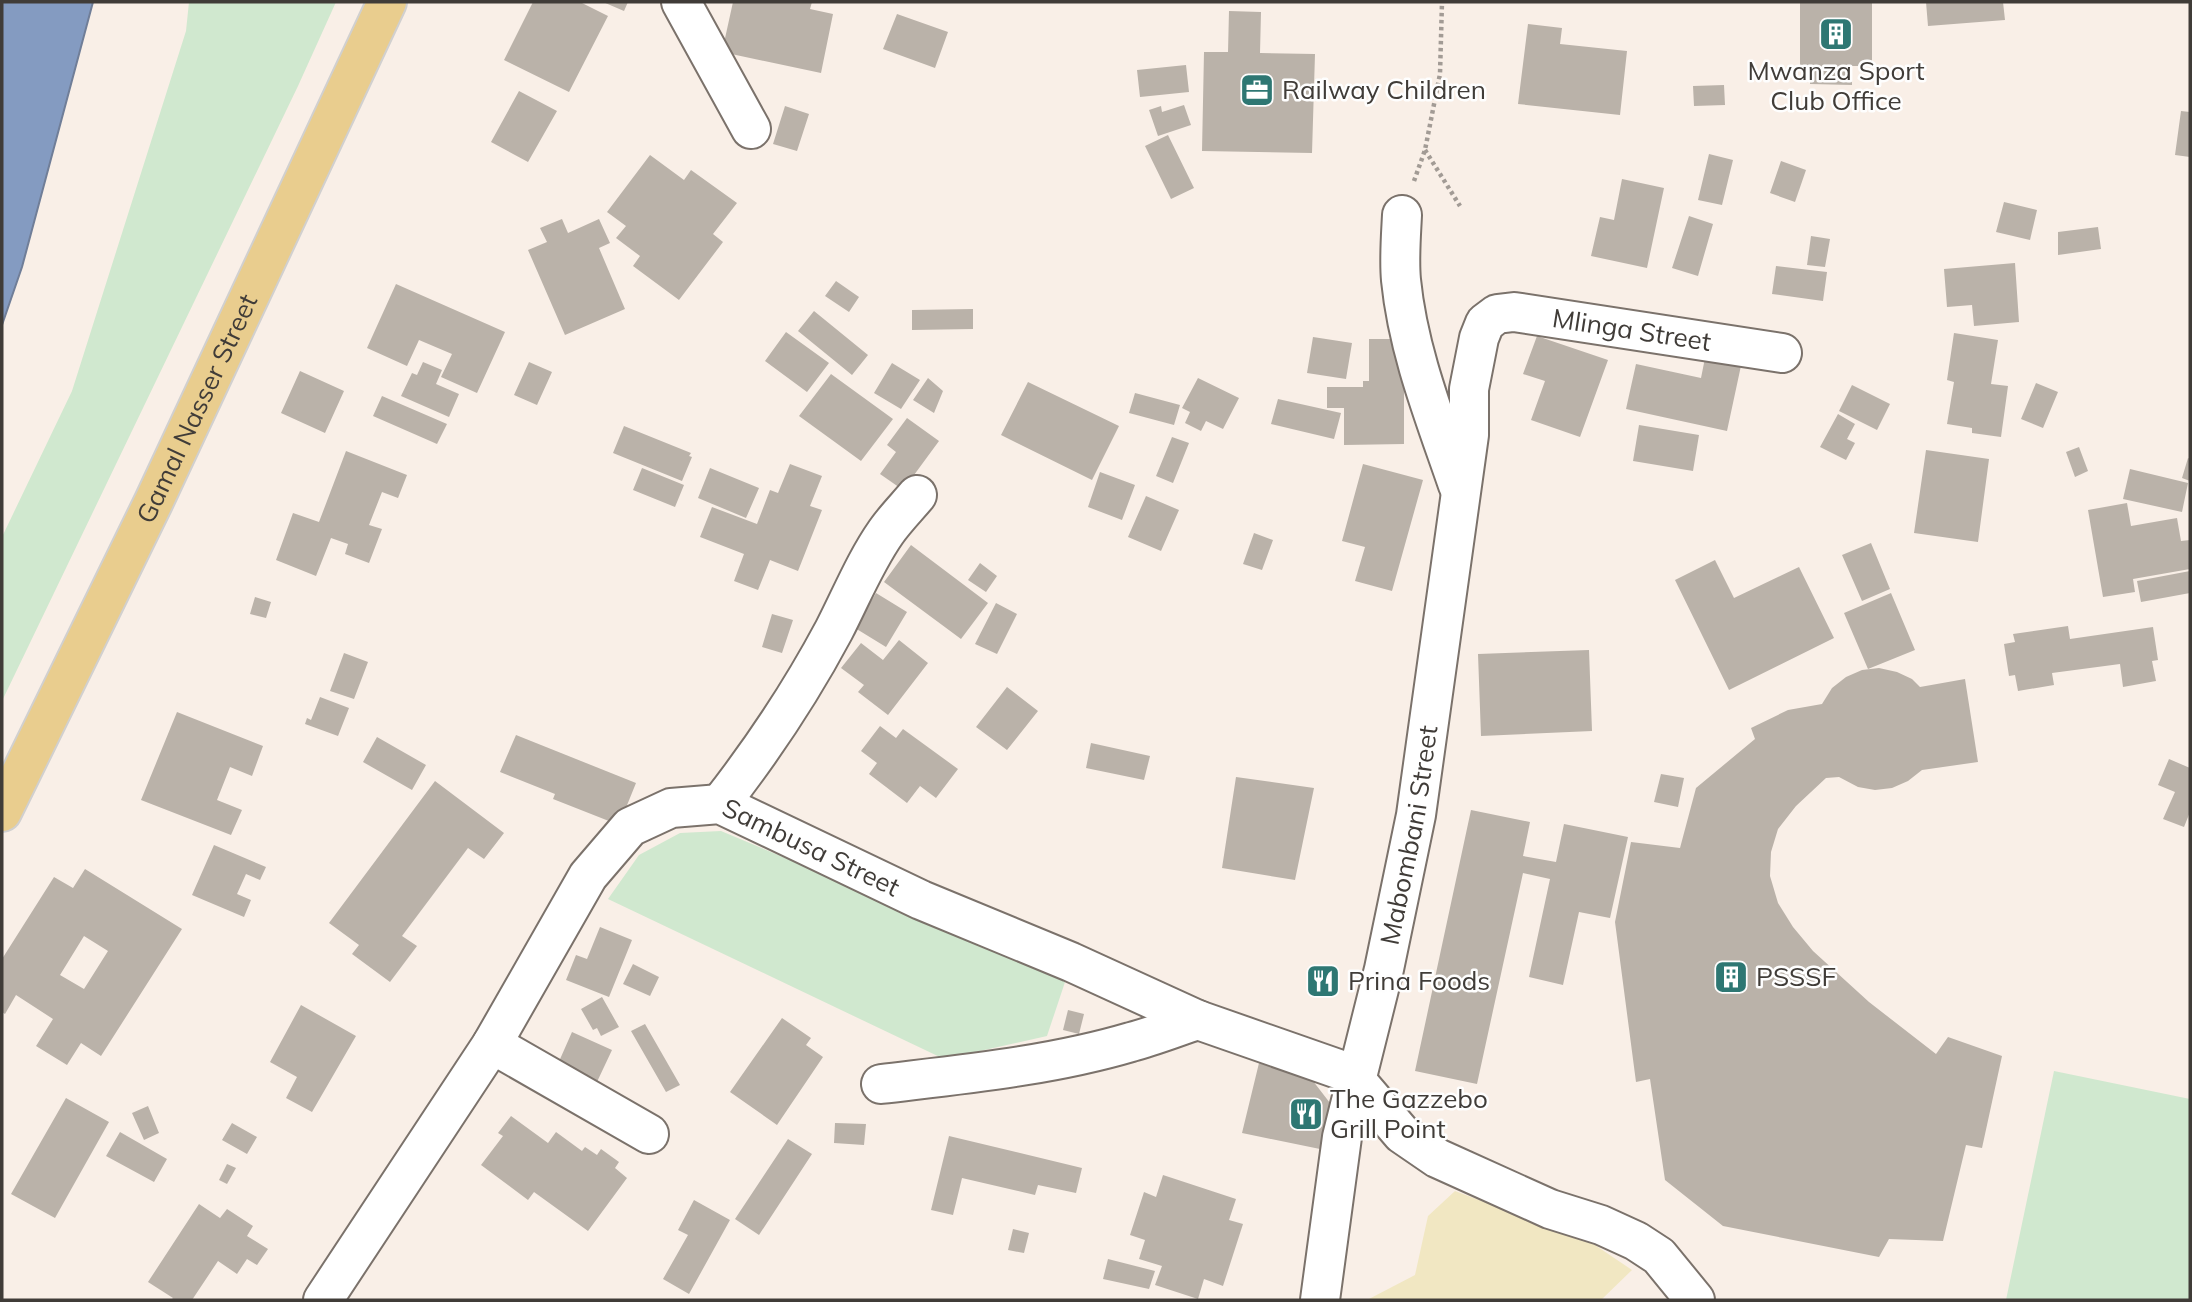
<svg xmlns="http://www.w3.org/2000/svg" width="2192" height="1302" viewBox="0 0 2192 1302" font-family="Mulish,sans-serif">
	<rect width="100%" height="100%" fill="#f9efe7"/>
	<path fill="#d0e8cf" d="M189,2H336L298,86L2,701V537L72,391L186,31Z
		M721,831L1067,976L1047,1036L944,1059L608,899L639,855L680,833Z
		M2054,1071L2190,1099V1300H2006Z"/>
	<path fill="#f1e7c2" d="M1455,1191L1589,1241L1632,1270L1601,1300H1367L1415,1275L1428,1216Z"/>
	<path fill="#849bc1" stroke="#707e98" stroke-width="2" d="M2,2H93L22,267L2,325Z"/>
	<path fill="#bab2a9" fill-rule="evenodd" d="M533,2H580L608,16L569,92L504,60Z
		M603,2H628L624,11Z
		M733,2H812L810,9L833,14L821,73L722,52Z
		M1800,2H1872V66H1852V85L1810,84V69H1800Z
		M1926,2H2003L2005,20L1928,26Z
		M1229,11L1261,12L1260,53L1315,54L1312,153L1202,151L1204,52H1228Z
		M897,14L948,32L935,68L883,49Z
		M1528,24L1562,28L1560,44L1627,51L1620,115L1518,104Z
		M1186,65L1189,92L1140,97L1137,70Z
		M1724,85L1725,105L1694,106L1693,86Z
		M519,91L557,111L528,162L491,142Z
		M1184,105L1191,125L1158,136L1149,110L1161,106L1162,112Z
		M785,106L809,114L797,151L773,144Z
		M2181,111L2190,112V157L2175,155Z
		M1168,135L1194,188L1171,199L1145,146Z
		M1709,154L1733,160L1722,205L1698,200Z
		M650,155L684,180L691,170L737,203L713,234L723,242L679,300L633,266L640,256L616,238L626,226L607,212Z
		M1781,161L1806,170L1795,202L1770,193Z
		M1622,179L1664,188L1647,268L1591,256L1600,217L1614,220Z
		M2004,202L2037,210L2030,240L1996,232Z
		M1689,216L1713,224L1698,276L1672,268Z
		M562,219L568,233L599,219L610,243L599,248L625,309L565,335L528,250L547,242L540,228Z
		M2098,227L2101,249L2058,255V232Z
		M1811,236L1830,239L1825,267L1807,265Z
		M2015,263L2019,322L1974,326L1972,305L1947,307L1944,269Z
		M1776,266L1827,272L1823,301L1772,294Z
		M836,281L859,297L849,312L825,296Z
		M396,284L505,332L477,393L441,377L452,354L419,340L407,366L367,348Z
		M973,309V329L912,330V310Z
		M814,311L868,355L852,375L798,331Z
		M786,332L829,363L807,392L765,361Z
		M1954,333L1998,340L1991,384L2008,386L2001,437L1972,433V428L1947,424L1954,382L1947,380Z
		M1537,336L1608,360L1580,437L1531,420L1545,381L1523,374Z
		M1313,337L1352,343L1346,379L1307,373Z
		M1369,339H1404V444L1344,445V408H1327V387H1363V381H1369Z
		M1706,353L1742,361L1727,431L1626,409L1636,364L1701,378Z
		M423,362L442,370L436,384L459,394L449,417L401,396L412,373L417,375Z
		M529,362L552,372L537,405L514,395Z
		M892,363L920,380L901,409L874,393Z
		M300,371L344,391L325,433L281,413Z
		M831,374L893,419L861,461L799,416Z
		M928,378L943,391L934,413L913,400Z
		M1198,378L1239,398L1223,429L1206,421L1201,431L1185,423L1190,412L1182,408Z
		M1028,382L1119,426L1092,480L1001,435Z
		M2036,383L2058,392L2043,428L2021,419Z
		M1852,385L1890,404L1877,430L1839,411Z
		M1135,393L1180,405L1174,425L1129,413Z
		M382,396L447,424L437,444L373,416Z
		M1278,399L1341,413L1334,439L1271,424Z
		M1838,414L1855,424L1847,439L1855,443L1846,460L1820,447Z
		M907,418L939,441L903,490L880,474L896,452L887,445Z
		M1639,425L1699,435L1693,471L1633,461Z
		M624,426L691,453L689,456L692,457L682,481L613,453Z
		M1172,437L1189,443L1173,483L1156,476Z
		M2079,447L2088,471L2075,477L2066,452Z
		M1926,450L1989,459L1978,542L1914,533Z
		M346,451L407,475L398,498L382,492L369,525L382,529L369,563L345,554L348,544L331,538L316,576L276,560L293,513L319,522Z
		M2188,458L2190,459V481L2182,478Z
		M790,464L822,476L810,506L822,510L798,571L770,560L758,590L734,581L744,554L700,537L712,507L757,524L770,490L778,493Z
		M1363,464L1423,480L1392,591L1355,581L1365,547L1342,541Z
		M642,468L684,485L675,507L633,490Z
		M710,468L759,488L746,518L698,498Z
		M2130,469L2188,483L2182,512L2123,499Z
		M1100,472L1135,485L1122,520L1088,507Z
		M1146,496L1179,510L1161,551L1128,537Z
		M2127,503L2131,526L2177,518L2181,541L2190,540V569L2133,579L2135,592L2103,597L2088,510Z
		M1254,533L1273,540L1262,570L1243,564Z
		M1871,543L1890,589L1862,601L1842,555Z
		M911,545L988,603L961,639L884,582Z
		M1715,560L1734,598L1799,567L1834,638L1729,690L1675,580Z
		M980,563L997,576L986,592L968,580Z
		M2190,571V593L2141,602L2137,581Z
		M876,593L907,612L886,647L855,628Z
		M1891,593L1915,650L1868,669L1844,613Z
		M255,597L271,602L266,618L250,614Z
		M996,603L1017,614L997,654L975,644Z
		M772,614L793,620L782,653L762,647Z
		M2068,626L2070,639L2153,627L2158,660L2152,661L2156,681L2123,687L2120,664L2052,673L2054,685L2018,691L2015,675L2009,676L2004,644L2015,642L2013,634Z
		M899,640L928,663L888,715L858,692L864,685L841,668L861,643L883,660Z
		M1589,650L1592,731L1481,736L1478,654Z
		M344,653L368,662L354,699L330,691Z
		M1879,668L1897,672L1912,679L1920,687L1965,679L1978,762L1922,770L1908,781L1892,788L1875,790L1858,787L1839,777L1826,778L1796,806L1778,829L1771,852L1770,876L1778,903L1793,927L1813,951L1869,1002L1936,1054L1948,1037L2002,1056L1982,1148L1966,1145L1943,1241L1889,1239L1879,1257L1723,1226L1665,1180L1650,1079L1636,1082L1615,922L1631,842L1680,848L1696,788L1755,739L1751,728L1788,710L1822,704L1832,688L1846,677L1862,670Z
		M1007,687L1038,711L1007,750L976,727Z
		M320,697L349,708L338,736L305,724L307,718L311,720Z
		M177,712L263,746L252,776L230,767L217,800L242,810L231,835L141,800Z
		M880,726L896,738L903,729L958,769L936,798L920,786L907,803L869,774L877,763L861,751Z
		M516,735L636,783L619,825L553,799L555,794L500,772Z
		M377,737L426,765L412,790L363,762Z
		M1091,743L1150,756L1144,780L1086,768Z
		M2169,759L2190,768V812L2184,827L2163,819L2175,792L2158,785Z
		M1661,774L1684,778L1678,807L1654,802Z
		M1236,777L1314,788L1295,880L1222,868Z
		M435,781L504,833L484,859L468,848L402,936L417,946L390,982L352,954L359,945L329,923Z
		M1471,810L1530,822L1523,856L1556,862L1564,824L1628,837L1610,918L1579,912L1563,985L1529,977L1550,879L1523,873L1477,1084L1415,1071Z
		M214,845L266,867L260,880L246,874L237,894L251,900L244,917L192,895Z
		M85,869L182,929L101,1056L81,1043L67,1065L36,1046L53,1019L16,995L5,1014L2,1012V959L54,877L73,888ZM84,936L108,951L84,989L60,975Z
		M600,927L632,940L609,997L566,980L576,955L587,959Z
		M633,964L659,977L650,996L623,984Z
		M602,997L619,1027L601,1036L597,1028L593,1030L581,1009Z
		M301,1005L356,1036L312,1112L286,1098L297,1077L270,1062Z
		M1068,1010L1084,1014L1079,1034L1063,1030Z
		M782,1018L811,1038L806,1045L823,1057L777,1125L730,1092Z
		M645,1024L680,1085L666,1092L631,1031Z
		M572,1032L612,1050L596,1084L557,1066Z
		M1259,1063L1313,1081L1330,1103L1320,1149L1242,1133Z
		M66,1098L109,1122L55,1218L11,1194Z
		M148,1106L159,1133L144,1140L132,1113Z
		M511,1116L548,1143L556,1132L582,1151L585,1147L597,1155L601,1149L619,1162L615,1168L627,1178L588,1231L534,1192L528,1200L481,1165L503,1136L498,1133Z
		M232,1123L257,1137L247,1154L222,1140Z
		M835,1123L866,1124L864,1145L834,1143Z
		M120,1132L167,1159L154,1182L106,1156Z
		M949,1136L1082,1168L1076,1193L1038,1185L1035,1195L962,1178L953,1215L931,1210Z
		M788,1139L812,1154L759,1235L735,1219Z
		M227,1164L236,1168L227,1184L219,1180Z
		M1163,1175L1236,1199L1229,1220L1243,1224L1223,1286L1204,1279L1198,1299L1155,1285L1162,1266L1139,1259L1145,1240L1130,1235L1144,1192L1156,1197Z
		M694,1200L730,1220L689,1294L663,1279L688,1235L678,1230Z
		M199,1204L220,1218L227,1209L253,1226L247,1236L268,1249L257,1265L247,1259L237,1274L218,1261L192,1300H171L173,1298L148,1282Z
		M1013,1229L1029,1233L1024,1253L1008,1250Z
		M1108,1259L1155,1271L1149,1289L1103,1279Z"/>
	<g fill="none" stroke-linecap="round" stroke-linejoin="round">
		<g stroke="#7b726b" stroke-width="42">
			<g id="minor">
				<path d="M681,2L751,129"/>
				<path d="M1402,215C1401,236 1399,259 1401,280C1408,351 1435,418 1458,485"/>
				<path d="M720,804C763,749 801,692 834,630C851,597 865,562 886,532C895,519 907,507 917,495"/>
				<path d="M492,1044L649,1134"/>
				<path d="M881,1084C964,1074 1050,1066 1131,1042C1154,1036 1176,1027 1198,1020"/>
				<path id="s1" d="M323,1300L492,1044L588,876L630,827L671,808L720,804L921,900L1071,962L1198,1020L1341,1070L1355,1079L1402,1134L1437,1158L1550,1209L1601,1225L1636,1241L1659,1256L1695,1300"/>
				<path id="s2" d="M1320,1300L1342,1137L1384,969L1416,815L1469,435V389L1479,338L1485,323L1497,314L1514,312L1782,353"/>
			</g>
		</g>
		<g stroke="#d1d0cf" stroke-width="42">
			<g id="major">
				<path id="s3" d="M2,812L154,501L387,2"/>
			</g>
		</g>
		<path stroke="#a29b95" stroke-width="4.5" stroke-dasharray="3.5 3.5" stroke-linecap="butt" d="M1425,150L1460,206
			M1414,181L1425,150L1440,74L1442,2"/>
		<use href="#minor" stroke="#fff" stroke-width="38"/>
		<use href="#major" stroke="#e9cd8e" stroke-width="38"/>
	</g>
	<defs>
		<g id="building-square" transform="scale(1.75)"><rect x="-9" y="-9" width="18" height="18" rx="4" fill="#2e7773" stroke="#fefefe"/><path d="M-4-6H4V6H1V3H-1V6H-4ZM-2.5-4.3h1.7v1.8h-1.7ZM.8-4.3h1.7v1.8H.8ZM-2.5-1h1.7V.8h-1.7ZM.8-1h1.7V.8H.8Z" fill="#fff"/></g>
		<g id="office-square" transform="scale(1.75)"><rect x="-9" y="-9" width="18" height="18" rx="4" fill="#2e7773" stroke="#fefefe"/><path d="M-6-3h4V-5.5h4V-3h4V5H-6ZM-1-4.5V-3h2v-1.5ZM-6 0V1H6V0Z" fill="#fff"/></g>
		<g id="restaurant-square" transform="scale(1.75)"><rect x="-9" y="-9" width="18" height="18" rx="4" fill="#2e7773" stroke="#fefefe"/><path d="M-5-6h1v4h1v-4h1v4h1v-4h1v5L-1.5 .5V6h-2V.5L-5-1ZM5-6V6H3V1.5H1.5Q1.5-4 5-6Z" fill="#fff"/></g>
	</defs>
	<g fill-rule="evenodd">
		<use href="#building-square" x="1836" y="34"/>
		<use href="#office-square" x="1257" y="90"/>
		<use href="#building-square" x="1731" y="977"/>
		<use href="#restaurant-square" x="1323" y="981"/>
		<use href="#restaurant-square" x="1306" y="1114"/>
	</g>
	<g text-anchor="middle" stroke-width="5" stroke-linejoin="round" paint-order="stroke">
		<g font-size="26" fill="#403c38" stroke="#fefefe" text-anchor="start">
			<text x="1836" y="80" text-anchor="middle">Mwanza Sport<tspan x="1836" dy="30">Club Office</tspan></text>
			<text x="1282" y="99">Railway Children</text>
			<text x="1756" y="986">PSSSF</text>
			<text x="1348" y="990">Prina Foods</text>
			<text x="1330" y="1108">The Gazzebo<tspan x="1330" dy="30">Grill Point</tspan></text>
		</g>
		<g font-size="26" fill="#403c38" stroke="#fefefe">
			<text dy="9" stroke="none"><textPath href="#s2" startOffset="1144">Mlinga Street</textPath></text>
			<text dy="9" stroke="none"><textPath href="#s3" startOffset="448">Gamal Nasser Street</textPath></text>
			<text dy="9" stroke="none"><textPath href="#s2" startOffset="474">Mabombani Street</textPath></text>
			<text dy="9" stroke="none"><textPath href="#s1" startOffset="760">Sambusa Street</textPath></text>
		</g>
	</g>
	<rect width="2192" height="1302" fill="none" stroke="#403c38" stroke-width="7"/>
</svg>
